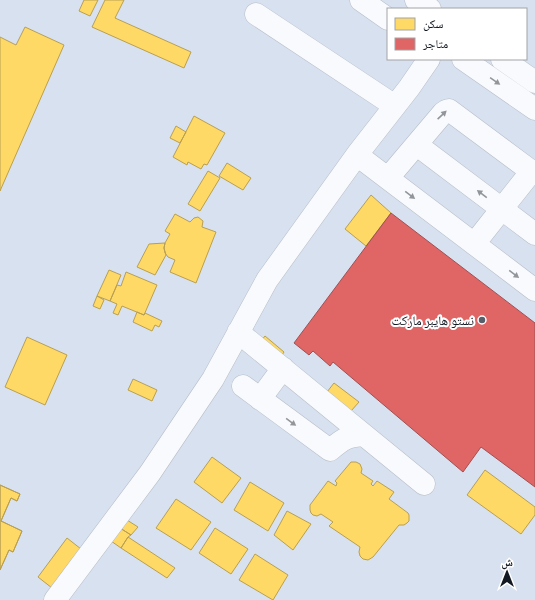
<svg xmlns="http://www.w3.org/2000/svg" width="535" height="600" viewBox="0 0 535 600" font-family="Cabin,'Noto Naskh Arabic',sans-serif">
	<rect width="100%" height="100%" fill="#d8e1ef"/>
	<path fill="#ffd966" stroke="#b89f52" d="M84,0H98L90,16L79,11Z
		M105,0H124L115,18L191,52L184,68L92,27Z
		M25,27L64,45L0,191V37L16,45Z
		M194,116L225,133L207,165L204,164L201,169L188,162L187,165L173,157Z
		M176,126L186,132L180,143L170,138Z
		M227,163L251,178L243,190L219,176Z
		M208,171L220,178L200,211L188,204Z
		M371,195L391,213L366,246L345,229Z
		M175,214L190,222L194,218L198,217L203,221L202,227L216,232L196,283L170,272L175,260L168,257L165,253L164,248L165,243L170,234L165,231Z
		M165,243L164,248L166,255L155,275L137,267L149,244Z
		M109,270L121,275L110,301L97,296Z
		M126,272L157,285L144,315L122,306L118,315L113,313L117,304L110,301L117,285L121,286Z
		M97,296L104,300L100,309L93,306Z
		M137,312L144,315L145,313L162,321L159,327L155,325L152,331L133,322Z
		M265,336L284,352L278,361L257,346Z
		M27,337L67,355L45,405L5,387Z
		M133,379L157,390L152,401L128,390Z
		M334,383L359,402L351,411L327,392Z
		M212,457L241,478L222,503L194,482Z
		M351,462H356L360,464L362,469L361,473L373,481L371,484L373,486L377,481L394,492L389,499L408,513L409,515V521L407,523L404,525H399L373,557L368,560L363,559L360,556L359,552L360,547L329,526L333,522L321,514L317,516L313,515L311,513L310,510V505L328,481L336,486L337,483L335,481Z
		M485,470L535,507V515L521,534L467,495Z
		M250,482L284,503L268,531L234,510Z
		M0,485L20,494L17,501L11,498L1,521L22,531L13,552L9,550L0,570Z
		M0,485L20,494L17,501L11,498L1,521L22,531L13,552L9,550L0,570Z
		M176,499L211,522L191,550L156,528Z
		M287,511L311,524L293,550L274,535Z
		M127,520L138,527L131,535L120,528Z
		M120,528L131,535L128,537L121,548L111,541Z
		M215,528L248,549L231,574L199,553Z
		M128,537L175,568L167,578L121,548Z
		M67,538L81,549L52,588L38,577Z
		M255,554L288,575L273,600L239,580Z"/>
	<path fill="#e06666" stroke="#a24f52" d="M391,213L535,323V487L481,447L463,472L333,362L330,366L313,351L309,355L294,343Z"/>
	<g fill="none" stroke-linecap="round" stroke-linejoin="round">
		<g stroke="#b6bec8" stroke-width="23">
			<path id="minor" d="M361,0L388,19
				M416,0L430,9
				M256,14L395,106
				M463,59L535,109
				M502,59L535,82
				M417,145L535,234
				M357,155L535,290
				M388,178L443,113L446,111L449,110L535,174
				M474,244L531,172
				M238,332L424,484
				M243,386L330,450C343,439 347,436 364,435
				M260,399L283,368
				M55,600L150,473L213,379L267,280L359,152L409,88L429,59"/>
		</g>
		<use href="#minor" stroke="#f9fafd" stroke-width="22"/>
	</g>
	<defs><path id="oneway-solid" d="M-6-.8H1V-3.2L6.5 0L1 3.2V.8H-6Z"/></defs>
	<g fill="#92959a">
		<use href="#oneway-solid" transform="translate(495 81) rotate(35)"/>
		<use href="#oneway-solid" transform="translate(442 115) rotate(-43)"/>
		<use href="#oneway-solid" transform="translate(482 194) rotate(-143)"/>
		<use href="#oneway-solid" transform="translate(410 195) rotate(37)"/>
		<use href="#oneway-solid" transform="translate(514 274) rotate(37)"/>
		<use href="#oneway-solid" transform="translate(291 422) rotate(36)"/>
	</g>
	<circle fill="#585f6a" stroke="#fff" stroke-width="1.5" cx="482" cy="320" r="4"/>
	<g text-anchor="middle" stroke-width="4" stroke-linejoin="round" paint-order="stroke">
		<g font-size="13" fill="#131922" stroke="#fff" text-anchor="end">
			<text x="474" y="325">نستو هايبر ماركت</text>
		</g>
	</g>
	<rect x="387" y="8" width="140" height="52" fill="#ffffff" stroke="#a1a3a7"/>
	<rect x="395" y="18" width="20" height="12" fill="#ffd966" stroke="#a1a3a7"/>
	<text x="423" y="28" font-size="12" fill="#131922">سكن</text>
	<rect x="395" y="38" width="20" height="12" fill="#e06666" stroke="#a1a3a7"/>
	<text x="423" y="48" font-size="12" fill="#131922">متاجر</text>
	<g transform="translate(507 572)" stroke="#ffffff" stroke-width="3" paint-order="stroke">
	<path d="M0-3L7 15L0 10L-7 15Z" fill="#131922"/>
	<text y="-6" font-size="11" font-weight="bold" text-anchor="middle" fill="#131922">ش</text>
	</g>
</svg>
